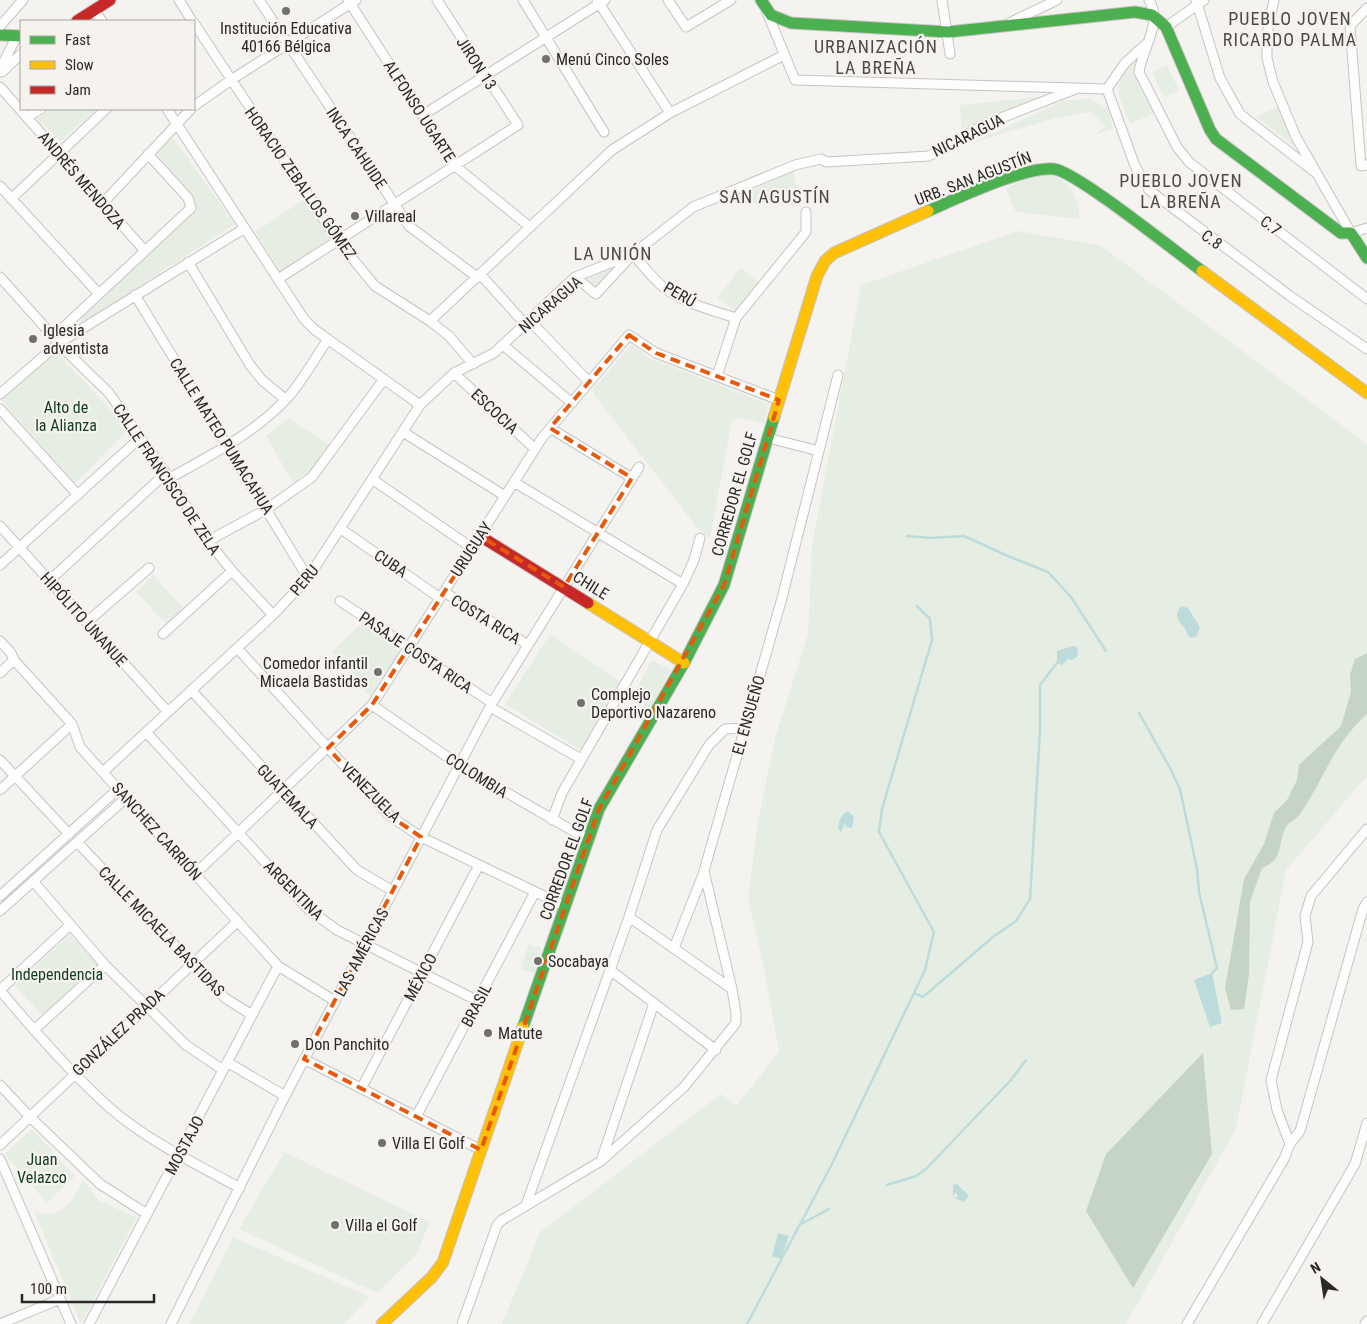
<svg xmlns="http://www.w3.org/2000/svg" width="1367" height="1324" viewBox="0 0 1367 1324" font-family="'Roboto Condensed',sans-serif">
	<rect width="100%" height="100%" fill="#f5f3f0"/>
	<path fill="#e6eee4" d="M1138,57C1130,77 1145,96 1154,113L1131,124C1115,89 1111,88 1138,57Z
		M1167,65L1179,90L1164,97L1152,73Z
		M1055,95L962,136L960,105Z
		M1089,99L1108,108L1113,129L1094,135L1106,126L1090,112L1055,118L970,144L1065,100Z
		M1278,106L1299,150L1256,117Z
		M53,109H98L61,141L37,119Z
		M172,136L235,224L83,323L80,318L196,209L194,198L156,153Z
		M793,170L800,206L709,200L733,192L750,191Z
		M1040,172C1065,174 1081,195 1079,219L1016,212L1005,189Z
		M305,199L330,239L282,274L255,232Z
		M1018,231L1100,245L1367,444V776L1286,870L1236,1129L1126,1324H502L540,1232L721,1094L736,1106L779,1052L765,974L748,897L758,821L775,738L808,634L812,545L861,285Z
		M619,243L629,252L594,263Z
		M621,264L594,289L585,279Z
		M741,268L758,282L735,311L717,297Z
		M632,344L649,358L769,404L764,424L742,418L732,421L710,538L696,526L594,395L593,389Z
		M56,352L129,429L75,483L1,400Z
		M288,418L331,446L316,466L293,483L266,436Z
		M153,575L185,610L167,625L136,592Z
		M363,622L401,650L370,697L332,652Z
		M550,634L622,683L580,750L505,704Z
		M652,660L671,670L650,708L631,698Z
		M70,934L98,965L43,1016L15,986Z
		M528,944L542,948L535,973L521,969Z
		M32,1129L75,1176L47,1203L5,1154Z
		M284,1152L430,1222L416,1255L377,1293L239,1229Z
		M83,1179L99,1201L137,1217L81,1324L34,1211C62,1220 73,1203 83,1179Z
		M233,1237L370,1297L344,1324H189Z"/>
	<path fill="#c6d4c6" d="M1367,653V714C1332,746 1325,778 1300,814C1297,819 1289,822 1286,827C1277,844 1285,859 1262,868L1250,902L1249,974L1244,1009L1231,1010L1225,988L1244,879L1264,844L1274,813L1287,800L1297,780L1299,765L1341,726L1351,692L1350,675L1355,659Z
		M1203,1053L1212,1154L1133,1288L1086,1211L1106,1154Z"/>
	<path fill="#bedbdb" d="M1181,606L1188,608L1200,627L1197,636L1192,638L1188,636C1185,622 1170,621 1181,606Z
		M1073,646L1077,647L1078,656L1072,660L1068,659L1062,665L1057,663V651Z
		M848,811L854,817L852,828L846,827L845,823L841,832L838,828C839,821 841,814 848,811Z
		M1212,973L1222,1023L1210,1027L1194,980Z
		M957,1184L969,1196L964,1202L954,1198L958,1197L956,1192L953,1196V1185Z
		M778,1233L789,1236L781,1259L772,1256Z"/>
	<g fill="none" stroke-linecap="round" stroke-linejoin="round">
		<path stroke="#bedbdb" stroke-width="2.5" d="M907,536L931,538L964,536L1010,557L1048,572L1071,597L1106,651
			M1139,713L1169,766L1180,789L1197,869L1199,892L1217,968L1212,973
			M914,993L923,997L993,937L1016,921L1030,899L1040,731V685L1057,663
			M887,1185L916,1176L926,1169L1011,1080L1026,1060
			M801,1224L829,1209
			M747,1324L831,1166L914,993L925,970L934,932L879,832L882,809L932,640L930,619L917,606"/>
		<g stroke="#c6c4c2" stroke-width="11">
			<path id="street" d="M179,0L192,21
				M259,0L409,226L477,277
				M348,0L455,166L530,227
				M523,0L604,132
				M597,0L670,113
				M668,0L686,27L731,0
				M942,0L950,54
				M1149,0C1163,22 1142,50 1139,72L1177,147L1189,162L1367,299
				M1196,0L1220,78L1240,114L1316,173
				M1274,0L1267,34V58L1273,82L1296,137L1351,233L1367,228
				M1367,8L1350,26L1361,166L1367,165
				M766,10L795,80L1107,89
				M94,11L102,21
				M1011,22L1057,0
				M194,23L338,241L375,286L430,321L449,336L473,364
				M0,26L23,0
				M1166,27L1204,0
				M0,69L17,36
				M2,72L21,54
				M0,87L145,251
				M1107,89L1135,166L1149,190L1290,296L1367,349
				M1107,89L1125,63L1147,43
				M194,106L231,80L356,0
				M167,109L304,319L315,330L420,405
				M423,115L605,0
				M27,117L41,109
				M0,186L99,294
				M11,199L106,109
				M102,204L191,109
				M188,262L250,365L262,380L285,399
				M480,274L525,324
				M0,277L67,352L109,393L166,473L208,541L232,571L273,615
				M575,277L596,294L633,254L693,207L795,165L821,159L826,162L929,156L988,123L1078,88
				M278,279L518,125L437,0
				M135,295L308,578
				M529,320L589,382
				M430,321L612,150L670,113L784,55
				M53,337L191,208L188,198L148,154
				M503,345L572,403
				M454,373L535,449
				M717,376L736,318L806,232V212
				M0,394L59,343L245,228
				M0,409L78,495
				M550,428L632,478
				M403,432L505,496
				M768,438L819,451
				M170,478C211,455 257,432 289,396C304,379 315,358 328,339
				M372,479L472,548
				M514,482L683,584
				M0,526L168,712
				M341,529L440,598
				M208,541L267,509L312,477L384,379
				M0,565L141,437
				M50,580L166,473
				M444,592L528,645
				M340,601L492,703
				M87,622L149,568
				M163,634L232,571
				M0,641L11,653L14,660L72,724L80,747L278,966L335,1001
				M237,648L390,816L421,837L565,906
				M0,673L14,660
				M191,690L357,870L393,891
				M372,705L459,765L587,839
				M490,707L581,759
				M146,732L308,909L337,930L478,1001
				M0,760L69,834
				M103,772L273,615L308,578L420,405L454,373L494,353L575,277L633,254C642,264 651,277 662,286C683,303 711,310 736,318
				M0,790L72,724
				M552,820L562,793L683,584L694,560L700,538
				M77,842L225,998L252,1015
				M195,874L372,705L542,438L629,335L656,353L779,400
				M33,881L105,965L186,1045L223,1070
				M0,896L118,789
				M0,911L126,798
				M629,917L732,989
				M674,948L704,872
				M610,970L716,1050
				M0,990C34,1031 70,1072 110,1108C148,1141 196,1164 240,1188
				M0,990L69,926
				M34,1030L105,965
				M304,1059L481,1150
				M227,1062L285,1096
				M0,1085L29,1116L100,1184L147,1214
				M361,1089L479,865
				M416,1117L535,892
				M1290,1144L1300,1131L1363,909L1367,902
				M0,1145L238,921
				M0,1159L71,1324
				M601,1161L654,1003
				M526,1205L629,917L657,830L709,745L725,729L745,728
				M0,1324L60,1299
				M89,1324L278,966
				M171,1324L285,1096L492,703L639,467
				M462,1324L497,1225L502,1220L601,1161L684,1087L736,1023V1013L732,989L704,871L782,598L838,375
				M1187,1324L1284,1159L1290,1144L1277,1110L1271,1080L1308,942L1305,916L1311,896L1367,829
				M1262,1324L1355,1164L1367,1123
				M1365,1324L1367,1321"/>
		</g>
		<g stroke="#c6c4c2" stroke-width="13">
			<path id="fast" d="M761,0L771,15L791,23L948,32L1135,12L1152,15L1166,27L1210,130L1216,139L1341,233H1351L1367,258
				M0,35L21,36
				M928,211C956,199 1025,166 1054,169C1077,172 1177,253 1202,271
				M523,1027L599,809L684,663L724,585L774,417"/>
		</g>
		<g stroke="#c6c4c2" stroke-width="13">
			<path id="slow" d="M1202,271L1367,393
				M774,417L817,276L825,261L834,253L928,211
				M588,603L684,663
				M382,1324L432,1277L443,1262L523,1027"/>
		</g>
		<g stroke="#c6c4c2" stroke-width="13">
			<path id="jam" d="M77,21L110,0
				M480,536L588,603"/>
		</g>
		<use href="#street" stroke="#fefdfd" stroke-width="9"/>
		<use href="#fast" stroke="#4caf50" stroke-width="11"/>
		<use href="#slow" stroke="#ffc107" stroke-width="11"/>
		<use href="#jam" stroke="#c62828" stroke-width="11"/>
	</g>
	<path fill="none" stroke="#e8590c" stroke-width="4" stroke-dasharray="10 6" stroke-linejoin="round" d="M629,335L656,353L779,400L724,585L599,809L481,1150L304,1059L421,837L390,816L328,748L372,705L480,536L564,587L632,478L550,428Z"/>
	<g fill="#71706e" stroke="#f6f3ef" stroke-width="2">
		<circle cx="286" cy="11" r="5"/>
		<circle cx="546" cy="59" r="5"/>
		<circle cx="355" cy="216" r="5"/>
		<circle cx="33" cy="339" r="5"/>
		<circle cx="378" cy="672" r="5"/>
		<circle cx="581" cy="703" r="5"/>
		<circle cx="538" cy="961" r="5"/>
		<circle cx="488" cy="1033" r="5"/>
		<circle cx="295" cy="1044" r="5"/>
		<circle cx="382" cy="1143" r="5"/>
		<circle cx="335" cy="1225" r="5"/>
	</g>
	<g text-anchor="middle" stroke-width="4.5" stroke-linejoin="round" paint-order="stroke">
		<g font-size="16" fill="#2a2928" stroke="#f6f3ef" text-anchor="start">
			<text x="286" y="34" text-anchor="middle">Institución Educativa<tspan x="286" dy="18">40166 Bélgica</tspan></text>
			<text x="556" y="65">Menú Cinco Soles</text>
			<text x="365" y="222">Villareal</text>
			<text x="43" y="336">Iglesia<tspan x="43" dy="18">adventista</tspan></text>
			<text x="368" y="669" text-anchor="end">Comedor infantil<tspan x="368" dy="18">Micaela Bastidas</tspan></text>
			<text x="591" y="700">Complejo<tspan x="591" dy="18">Deportivo Nazareno</tspan></text>
			<text x="548" y="967">Socabaya</text>
			<text x="498" y="1039">Matute</text>
			<text x="305" y="1050">Don Panchito</text>
			<text x="392" y="1149">Villa El Golf</text>
			<text x="345" y="1231">Villa el Golf</text>
		</g>
		<g font-size="16" fill="#2a2928" stroke="#f6f3ef">
			<text transform="translate(477 63) rotate(57)" y="6">JIRON 13</text>
			<text transform="translate(420 111) rotate(57)" y="6">ALFONSO UGARTE</text>
			<text transform="translate(968 135) rotate(-26)" y="6">NICARAGUA</text>
			<text transform="translate(357 148) rotate(56)" y="6">INCA CAHUIDE</text>
			<text transform="translate(973 178) rotate(-21)" y="6">URB. SAN AGUSTÍN</text>
			<text transform="translate(82 180) rotate(49)" y="6">ANDRÉS MENDOZA</text>
			<text transform="translate(301 183) rotate(55)" y="6">HORACIO ZEBALLOS GÓMEZ</text>
			<text transform="translate(1271 225) rotate(37)" y="6">C.7</text>
			<text transform="translate(1212 239) rotate(36)" y="6">C.8</text>
			<text transform="translate(680 294) rotate(30)" y="6">PERÚ</text>
			<text transform="translate(550 304) rotate(-41)" y="6">NICARAGUA</text>
			<text transform="translate(495 411) rotate(43)" y="6">ESCOCIA</text>
			<text transform="translate(222 436) rotate(58)" y="6">CALLE MATEO PUMACAHUA</text>
			<text transform="translate(167 479) rotate(56)" y="6">CALLE FRANCISCO DE ZELA</text>
			<text transform="translate(734 494) rotate(-74)" y="6">CORREDOR EL GOLF</text>
			<text transform="translate(471 549) rotate(-57)" y="6">URUGUAY</text>
			<text transform="translate(391 563) rotate(34)" y="6">CUBA</text>
			<text transform="translate(304 580) rotate(-50)" y="6">PERU</text>
			<text transform="translate(591 585) rotate(32)" y="6">CHILE</text>
			<text transform="translate(84 619) rotate(48)" y="6">HIPÓLITO UNANUE</text>
			<text transform="translate(486 619) rotate(32)" y="6">COSTA RICA</text>
			<text transform="translate(416 652) rotate(34)" y="6">PASAJE COSTA RICA</text>
			<text transform="translate(748 715) rotate(-74)" y="6">EL ENSUEÑO</text>
			<text transform="translate(477 775) rotate(32)" y="6">COLOMBIA</text>
			<text transform="translate(371 792) rotate(45)" y="6">VENEZUELA</text>
			<text transform="translate(288 796) rotate(47)" y="6">GUATEMALA</text>
			<text transform="translate(157 831) rotate(48)" y="6">SANCHEZ CARRIÓN</text>
			<text transform="translate(566 859) rotate(-70)" y="6">CORREDOR EL GOLF</text>
			<text transform="translate(294 890) rotate(45)" y="6">ARGENTINA</text>
			<text transform="translate(162 931) rotate(46)" y="6">CALLE MICAELA BASTIDAS</text>
			<text transform="translate(361 952) rotate(-62)" y="6">LAS AMÉRICAS</text>
			<text transform="translate(420 977) rotate(-62)" y="6">MÉXICO</text>
			<text transform="translate(476 1005) rotate(-62)" y="6">BRASIL</text>
			<text transform="translate(118 1032) rotate(-43)" y="6">GONZÁLEZ PRADA</text>
			<text transform="translate(184 1145) rotate(-62)" y="6">MOSTAJO</text>
		</g>
		<g font-size="16" fill="#0f3c1c" stroke="#f6f3ef">
			<text x="66" y="413">Alto de<tspan x="66" dy="18">la Alianza</tspan></text>
			<text x="57" y="980">Independencia</text>
			<text x="42" y="1165">Juan<tspan x="42" dy="18">Velazco</tspan></text>
		</g>
		<g font-size="18" letter-spacing="1" fill="#4d4a47" stroke="#f6f3ef">
			<text x="1290" y="25">PUEBLO JOVEN<tspan x="1290" dy="21">RICARDO PALMA</tspan></text>
			<text x="876" y="53">URBANIZACIÓN<tspan x="876" dy="21">LA BREÑA</tspan></text>
			<text x="1181" y="187">PUEBLO JOVEN<tspan x="1181" dy="21">LA BREÑA</tspan></text>
			<text x="775" y="203">SAN AGUSTÍN</text>
			<text x="613" y="260">LA UNIÓN</text>
		</g>
	</g>
	<rect x="20" y="20" width="175" height="90" fill="#f6f3ef" stroke="#a4a29f"/>
	<rect x="30" y="36" width="25" height="8" fill="#4caf50" stroke="#a4a29f"/>
	<text x="65" y="45" font-size="15" fill="#2a2928">Fast</text>
	<rect x="30" y="61" width="25" height="8" fill="#ffc107" stroke="#a4a29f"/>
	<text x="65" y="70" font-size="15" fill="#2a2928">Slow</text>
	<rect x="30" y="86" width="25" height="8" fill="#c62828" stroke="#a4a29f"/>
	<text x="65" y="95" font-size="15" fill="#2a2928">Jam</text>
	<g transform="translate(1322 1279) rotate(330)" stroke="#f6f3ef" stroke-width="4" paint-order="stroke">
	<path d="M0-4L9 19L0 12L-9 19Z" fill="#2a2928"/>
	<text y="-8" font-size="14" font-weight="bold" text-anchor="middle" fill="#2a2928">N</text>
	</g>
	<path d="M22 1294v8h132v-8" fill="none" stroke="#2a2928" stroke-width="2.5"/>
	<text x="30" y="1294" font-size="15" fill="#2a2928" stroke="#f6f3ef" stroke-width="4" paint-order="stroke">100 m</text>
</svg>
